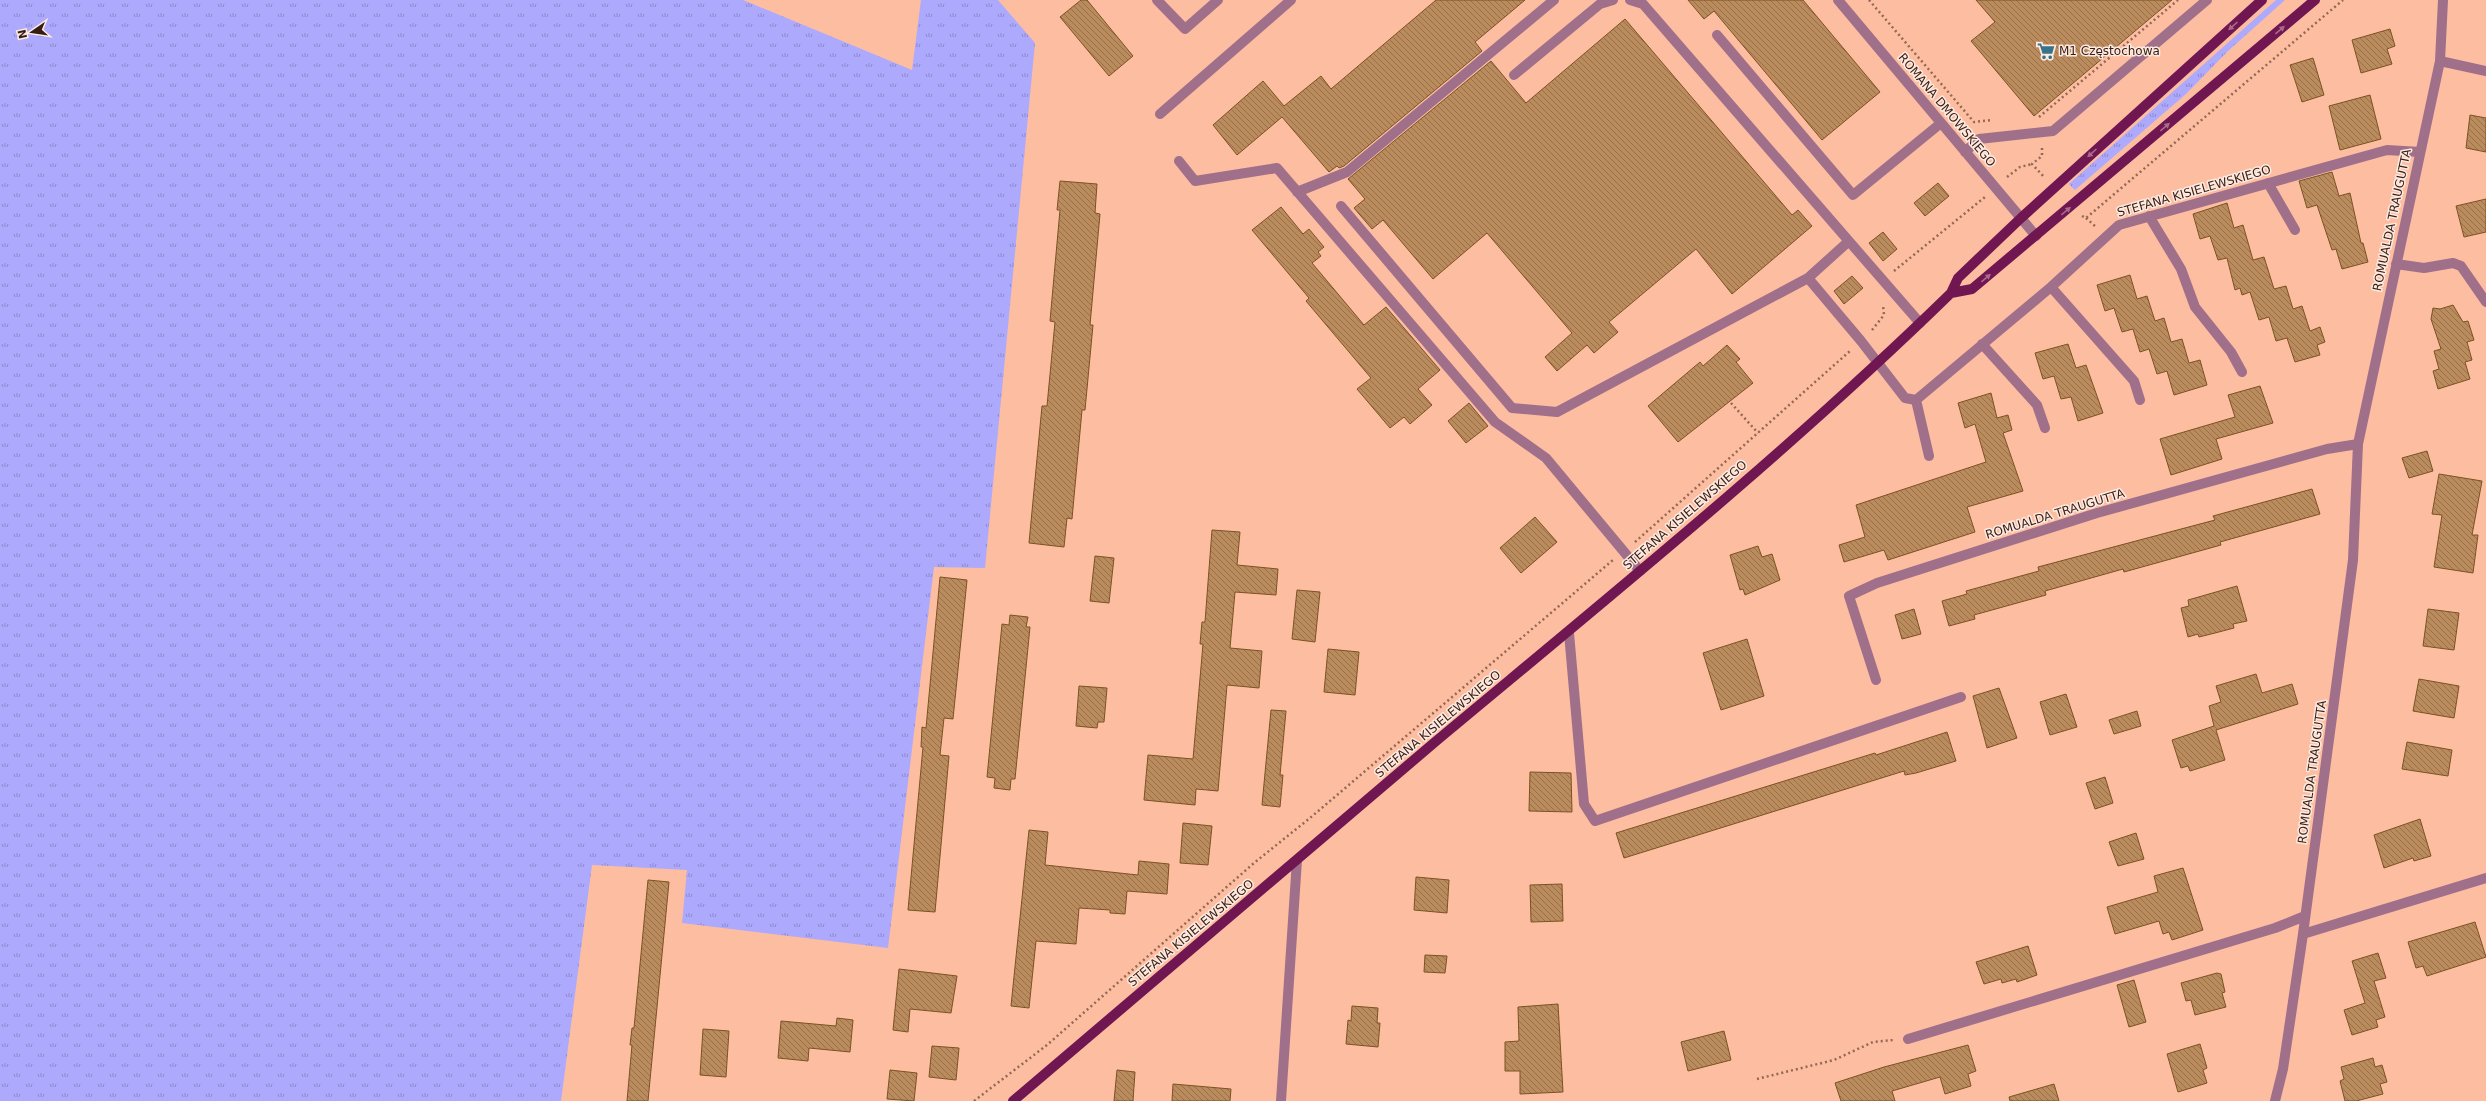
<svg xmlns="http://www.w3.org/2000/svg" width="2486" height="1101" viewBox="0 0 2486 1101" font-family="'DejaVu Sans',sans-serif">
	<defs>
		<pattern id="grass-tufts" width="24" height="20" patternUnits="userSpaceOnUse"><rect width="24" height="20" fill="#ada9fd"/><path d="M3 7l-1-3M5 7V3M7 7l1-3M15 17l-1-3M17 17v-4M19 17l1-3" fill="none" stroke="#8e89cb"/></pattern>
		<pattern id="building-back-hatch" width="6" height="6" patternUnits="userSpaceOnUse"><rect width="6" height="6" fill="#ba8b5d"/><path d="M-1 5l2 2M0 0l6 6M5-1l2 2" fill="none" stroke="#98714b"/></pattern>
	</defs>
	<rect width="100%" height="100%" fill="#fdbda0"/>
	<path fill="url(#grass-tufts)" d="M0,0H743L912,70L921,0H998L1035,43L985,568L934,567L888,948L682,923L687,870L592,865L561,1101H0Z
		M2276,0H2285L2228,51L2186,94L2075,190L2069,184Z"/>
	<path fill="url(#building-back-hatch)" stroke="#7c5223" d="M1081,0H1087L1133,56L1109,76L1060,17Z
		M1436,0H1525L1475,42L1482,51L1344,166L1339,168L1337,166L1329,172L1282,117L1237,155L1213,125L1263,81L1284,106L1321,76L1331,89Z
		M1688,0H1803L1880,92L1822,140L1714,11L1704,19Z
		M1976,0H2172L2034,116L1971,41L1995,22Z
		M1625,19L1792,215L1798,210L1812,226L1732,294L1696,249L1609,322L1618,332L1594,353L1587,345L1557,371L1545,357L1572,333L1487,233L1433,279L1383,220L1372,229L1354,208L1365,199L1348,179L1491,61L1526,103Z
		M2390,29L2395,46L2387,49L2392,64L2361,73L2352,40Z
		M2313,58L2324,95L2302,102L2290,65Z
		M2370,95L2381,139L2340,150L2329,106Z
		M2470,115L2486,118V152L2466,148Z
		M2332,172L2339,196L2350,193L2361,243H2363L2368,262L2342,269L2336,249L2332,250L2317,205L2307,208L2299,181Z
		M1060,181L1097,184L1095,213L1100,214L1090,325H1093L1085,410H1082L1072,519L1067,518L1064,547L1029,543L1042,406H1047L1055,322L1050,321L1060,210H1057Z
		M1938,183L1949,196L1925,216L1914,203Z
		M2486,199V232L2464,237L2456,206Z
		M2227,203L2234,228L2243,225L2253,260L2264,257L2274,289L2286,286L2293,309L2302,306L2310,331L2320,327L2325,342L2317,345L2320,355L2295,362L2287,338L2276,341L2269,317L2259,320L2250,292L2242,295L2240,288L2235,290L2227,258L2218,260L2210,236L2200,239L2193,214Z
		M1281,207L1303,234L1309,229L1324,247L1318,252L1321,256L1312,263L1364,325L1386,307L1440,370L1418,389L1432,405L1410,424L1404,417L1390,428L1357,389L1371,378L1306,301L1309,298L1252,230Z
		M1883,232L1897,249L1883,261L1869,243Z
		M2130,275L2137,299L2147,296L2155,321L2164,318L2171,342L2182,339L2189,363L2200,360L2207,385L2174,395L2167,371L2157,374L2149,349L2140,352L2133,329L2122,332L2114,308L2105,311L2097,285Z
		M1852,276L1863,288L1844,304L1834,291Z
		M2453,305L2463,322L2468,321L2474,340L2467,342L2472,360L2465,362L2470,379L2438,389L2433,371L2439,369L2434,351L2441,349L2431,319L2433,308L2440,309Z
		M2068,344L2076,368L2086,365L2103,413L2078,421L2071,397L2061,399L2054,376L2043,379L2035,353Z
		M1727,345L1740,359L1736,362L1753,383L1678,442L1648,406L1700,362L1703,366Z
		M2260,386L2273,423L2216,439L2222,459L2171,475L2160,439L2235,417L2228,395Z
		M1991,393L1997,418L2008,415L2012,430L2003,433L2023,491L1967,507L1975,532L1888,560L1884,550L1844,562L1839,545L1865,537L1856,505L1986,462L1975,424L1965,428L1958,403Z
		M1469,403L1488,426L1466,443L1448,421Z
		M2427,451L2433,471L2409,478L2402,458Z
		M2439,474L2482,481L2472,535H2478L2473,573L2434,567L2442,515L2432,514Z
		M2312,489L2320,514L2220,542L2221,545L2124,572L2123,569L2045,591L2046,595L1974,615L1975,619L1949,626L1942,601L1967,594L1966,591L2039,571L2038,567L2215,520L2213,516Z
		M1535,517L1557,542L1521,573L1500,548Z
		M1212,530L1240,532L1237,565L1278,569L1276,595L1235,592L1230,648L1262,651L1259,688L1227,685L1218,791L1196,789L1195,805L1144,800L1148,755L1193,759L1203,644H1200L1202,622H1205Z
		M1758,546L1762,557L1772,554L1780,580L1745,595L1743,589L1740,590L1730,555Z
		M1095,556L1114,558L1109,603L1090,601Z
		M940,577L967,580L953,719L944,718L940,755L949,756L935,912L908,910L923,747H921L922,727L926,728Z
		M2237,586L2247,621L2233,624L2234,628L2215,633L2199,637L2198,634L2188,637L2181,608L2189,606L2188,600Z
		M1297,590L1320,592L1315,642L1292,639Z
		M1914,609L1921,634L1902,639L1895,615Z
		M2428,609L2459,613L2454,650L2423,646Z
		M1010,615L1028,617L1026,627H1030L1015,779H1011L1010,790L994,788L995,778L987,777L1002,624L1009,625Z
		M1747,639L1764,696L1721,710L1703,653Z
		M1328,649L1359,652L1355,695L1324,692Z
		M2256,674L2262,693L2292,684L2298,704L2216,730L2225,760L2190,771L2188,766L2181,768L2172,740L2214,726L2209,706L2221,702L2216,686Z
		M2419,679L2459,686L2454,718L2413,711Z
		M1079,686L1107,688L1104,722H1098L1097,728L1076,726Z
		M1999,688L2017,738L1987,748L1973,696Z
		M2066,694L2077,727L2050,735L2040,702Z
		M1271,710L1286,711L1280,775H1283L1280,807L1262,805Z
		M2137,711L2141,726L2114,734L2109,720Z
		M1947,732L1956,761L1916,773L1905,775L1904,771L1624,858L1616,833L1875,753L1876,755Z
		M2407,742L2452,750L2448,776L2402,769Z
		M1530,772L1571,773L1572,812L1529,811Z
		M2105,777L2113,803L2095,809L2086,783Z
		M2420,819L2431,856L2414,861L2413,858L2384,868L2374,835Z
		M1183,823L1212,826L1208,865L1180,863Z
		M1029,830L1048,832L1045,865L1138,875L1139,861L1169,864L1167,894L1127,891L1125,914L1110,913V910L1079,908L1076,944L1036,941L1029,1008L1011,1006Z
		M2136,833L2144,859L2118,866L2109,842Z
		M2183,868L2203,930L2172,940L2169,932L2163,934L2159,921L2115,934L2107,907L2158,892L2154,876Z
		M1416,877L1449,880L1447,913L1414,910Z
		M648,880L669,882L648,1101H627L632,1045H630L632,1028H634Z
		M1562,884L1563,921L1531,922L1530,885Z
		M2475,922L2486,957L2427,976L2423,966L2416,968L2408,942Z
		M2028,946L2037,975L2017,982L2016,979L2002,983L2001,979L1984,984L1976,962Z
		M2378,953L2386,978L2374,981L2385,1017L2376,1020L2378,1027L2352,1035L2344,1010L2365,1003L2352,961Z
		M1425,955L1447,956L1445,973L1424,972Z
		M899,969L957,976L951,1013L910,1009L908,1032L893,1030Z
		M2217,973L2221,974L2225,992L2222,993L2226,1007L2195,1015L2191,1000L2186,1001L2181,983Z
		M2134,980L2146,1022L2129,1027L2117,985Z
		M1558,1004L1563,1092L1520,1094V1071H1505V1042L1519,1041L1518,1007Z
		M1352,1006L1378,1008L1377,1023H1380L1378,1047L1346,1044L1348,1020L1351,1021Z
		M837,1018L853,1020L850,1052L809,1048L808,1061L778,1058L781,1021L836,1026Z
		M703,1029L729,1031L726,1077L700,1075Z
		M1724,1031L1731,1060L1688,1071L1681,1042Z
		M2200,1044L2207,1068L2203,1070L2207,1083L2178,1092L2167,1054Z
		M1968,1045L1976,1071L1968,1074L1971,1086L1945,1094L1940,1077L1892,1091L1895,1101H1841L1835,1083L1884,1067Z
		M932,1046L959,1048L956,1080L929,1077Z
		M2373,1058L2375,1067L2382,1065L2387,1082L2380,1084L2383,1094L2356,1101H2345L2340,1081L2344,1079L2341,1067Z
		M890,1070L917,1073L914,1101L887,1099Z
		M1117,1070L1135,1072L1133,1101H1114Z
		M1173,1084L1231,1089L1230,1101H1172Z
		M2054,1084L2059,1101H2010L2009,1097Z"/>
	<g fill="none" stroke-linecap="round" stroke-linejoin="round">
		<path stroke="#936855" stroke-width="2.5" stroke-dasharray="2 3" stroke-linecap="butt" d="M1869,0L1974,122L1993,120
			M2039,117L2178,0
			M2042,148V156L2032,164L2045,178
			M2007,177L2020,167L2032,164
			M2082,216L2086,218L2343,0
			M2086,218L2096,227
			M1894,271L1985,197
			M1872,330L1884,315L1883,305
			M1731,403L1758,433
			M1635,542L1850,351
			M1757,1079L1834,1060L1873,1042L1894,1040
			M974,1101L1047,1045L1254,863L1310,818L1613,560"/>
		<path stroke="#a06f8a" stroke-width="10" d="M1157,0L1185,29L1218,0
			M1630,0L1643,4L1920,323
			M1838,0L2036,236
			M1717,35L1853,195L1941,123
			M2440,61L2486,71
			M1514,75L1600,4L1613,0
			M1160,114L1291,0
			M1965,152L1979,139L2053,131L2207,0
			M1179,161L1195,181L1277,168L1495,422L1546,458L1640,571
			M2268,183L2295,230
			M1297,192L1347,172L1554,0
			M1341,206L1512,408L1557,412L1808,278L1849,241
			M2149,216L2181,269L2195,307L2231,352L2242,372
			M2396,264L2424,268L2453,263L2461,266L2486,302
			M1808,278L1861,341L1905,398L1916,400L2051,287L2119,225L2387,150L2420,152
			M2051,287L2134,381L2140,400
			M1982,344L2037,405L2045,428
			M1916,400L1929,456
			M1569,633L1584,804L1595,821L1961,697
			M1876,680L1849,596L1877,583L2097,513L2327,449L2358,444
			M2303,934L2486,878
			M1908,1039L2275,928L2305,916
			M1281,1101L1297,860
			M2275,1101L2283,1069L2303,934L2353,560L2358,444L2440,61L2443,0"/>
		<path stroke="#701751" stroke-width="10" d="M1951,293L1972,289L2315,0
			M1013,1101C1154,982 1294,861 1435,742C1610,596 1788,452 1951,293L1958,278L2021,218L2262,0"/>
	</g>
	<defs><path id="oneway-solid" d="M-6-.8H1V-3.2L6.5 0L1 3.2V.8H-6Z"/></defs>
	<g fill="#a96b8b">
		<use href="#oneway-solid" transform="translate(2233 26) rotate(138)"/>
		<use href="#oneway-solid" transform="translate(2280 30) rotate(-40)"/>
		<use href="#oneway-solid" transform="translate(2165 127) rotate(-40)"/>
		<use href="#oneway-solid" transform="translate(2092 153) rotate(138)"/>
		<use href="#oneway-solid" transform="translate(2066 211) rotate(-40)"/>
		<use href="#oneway-solid" transform="translate(1986 278) rotate(-40)"/>
	</g>
	<defs>
		<g id="supermarket-bare" transform="scale(1.38)"><path d="M-6-5.5h2.5l.6 2H6L4.5 2H-2.5L-4.4-4H-6ZM-1.5 3.2a1.3 1.3 0 1 0 .1 0ZM3 3.2a1.3 1.3 0 1 0 .1 0Z" fill="#37748b" stroke="#feeae1" stroke-width="2.5" paint-order="stroke"/></g>
	</defs>
	<g fill-rule="evenodd">
		<use href="#supermarket-bare" x="2046" y="51"/>
	</g>
	<g text-anchor="middle" stroke-width="3" stroke-linejoin="round" paint-order="stroke">
		<g font-size="12" fill="#351d12" stroke="#feeae1" text-anchor="start">
			<text x="2059" y="55">M1 Częstochowa</text>
		</g>
		<g font-size="12" fill="#351d12" stroke="#feeae1">
			<text transform="translate(1947 110) rotate(50)" y="4">ROMANA DMOWSKIEGO</text>
			<text transform="translate(2194 191) rotate(-16)" y="4">STEFANA KISIELEWSKIEGO</text>
			<text transform="translate(2392 220) rotate(-78)" y="4">ROMUALDA TRAUGUTTA</text>
			<text transform="translate(2055 514) rotate(-17)" y="4">ROMUALDA TRAUGUTTA</text>
			<text transform="translate(1685 515) rotate(-41)" y="4">STEFANA KISIELEWSKIEGO</text>
			<text transform="translate(1438 724) rotate(-40)" y="4">STEFANA KISIELEWSKIEGO</text>
			<text transform="translate(2312 772) rotate(-82)" y="4">ROMUALDA TRAUGUTTA</text>
			<text transform="translate(1191 933) rotate(-40)" y="4">STEFANA KISIELEWSKIEGO</text>
		</g>
	</g>
	<g transform="translate(32 32) rotate(257)" stroke="#feeae1" stroke-width="3" paint-order="stroke">
	<path d="M0-3L7 15L0 10L-7 15Z" fill="#351d12"/>
	<text y="-6" font-size="11" font-weight="bold" text-anchor="middle" fill="#351d12">N</text>
	</g>
</svg>
